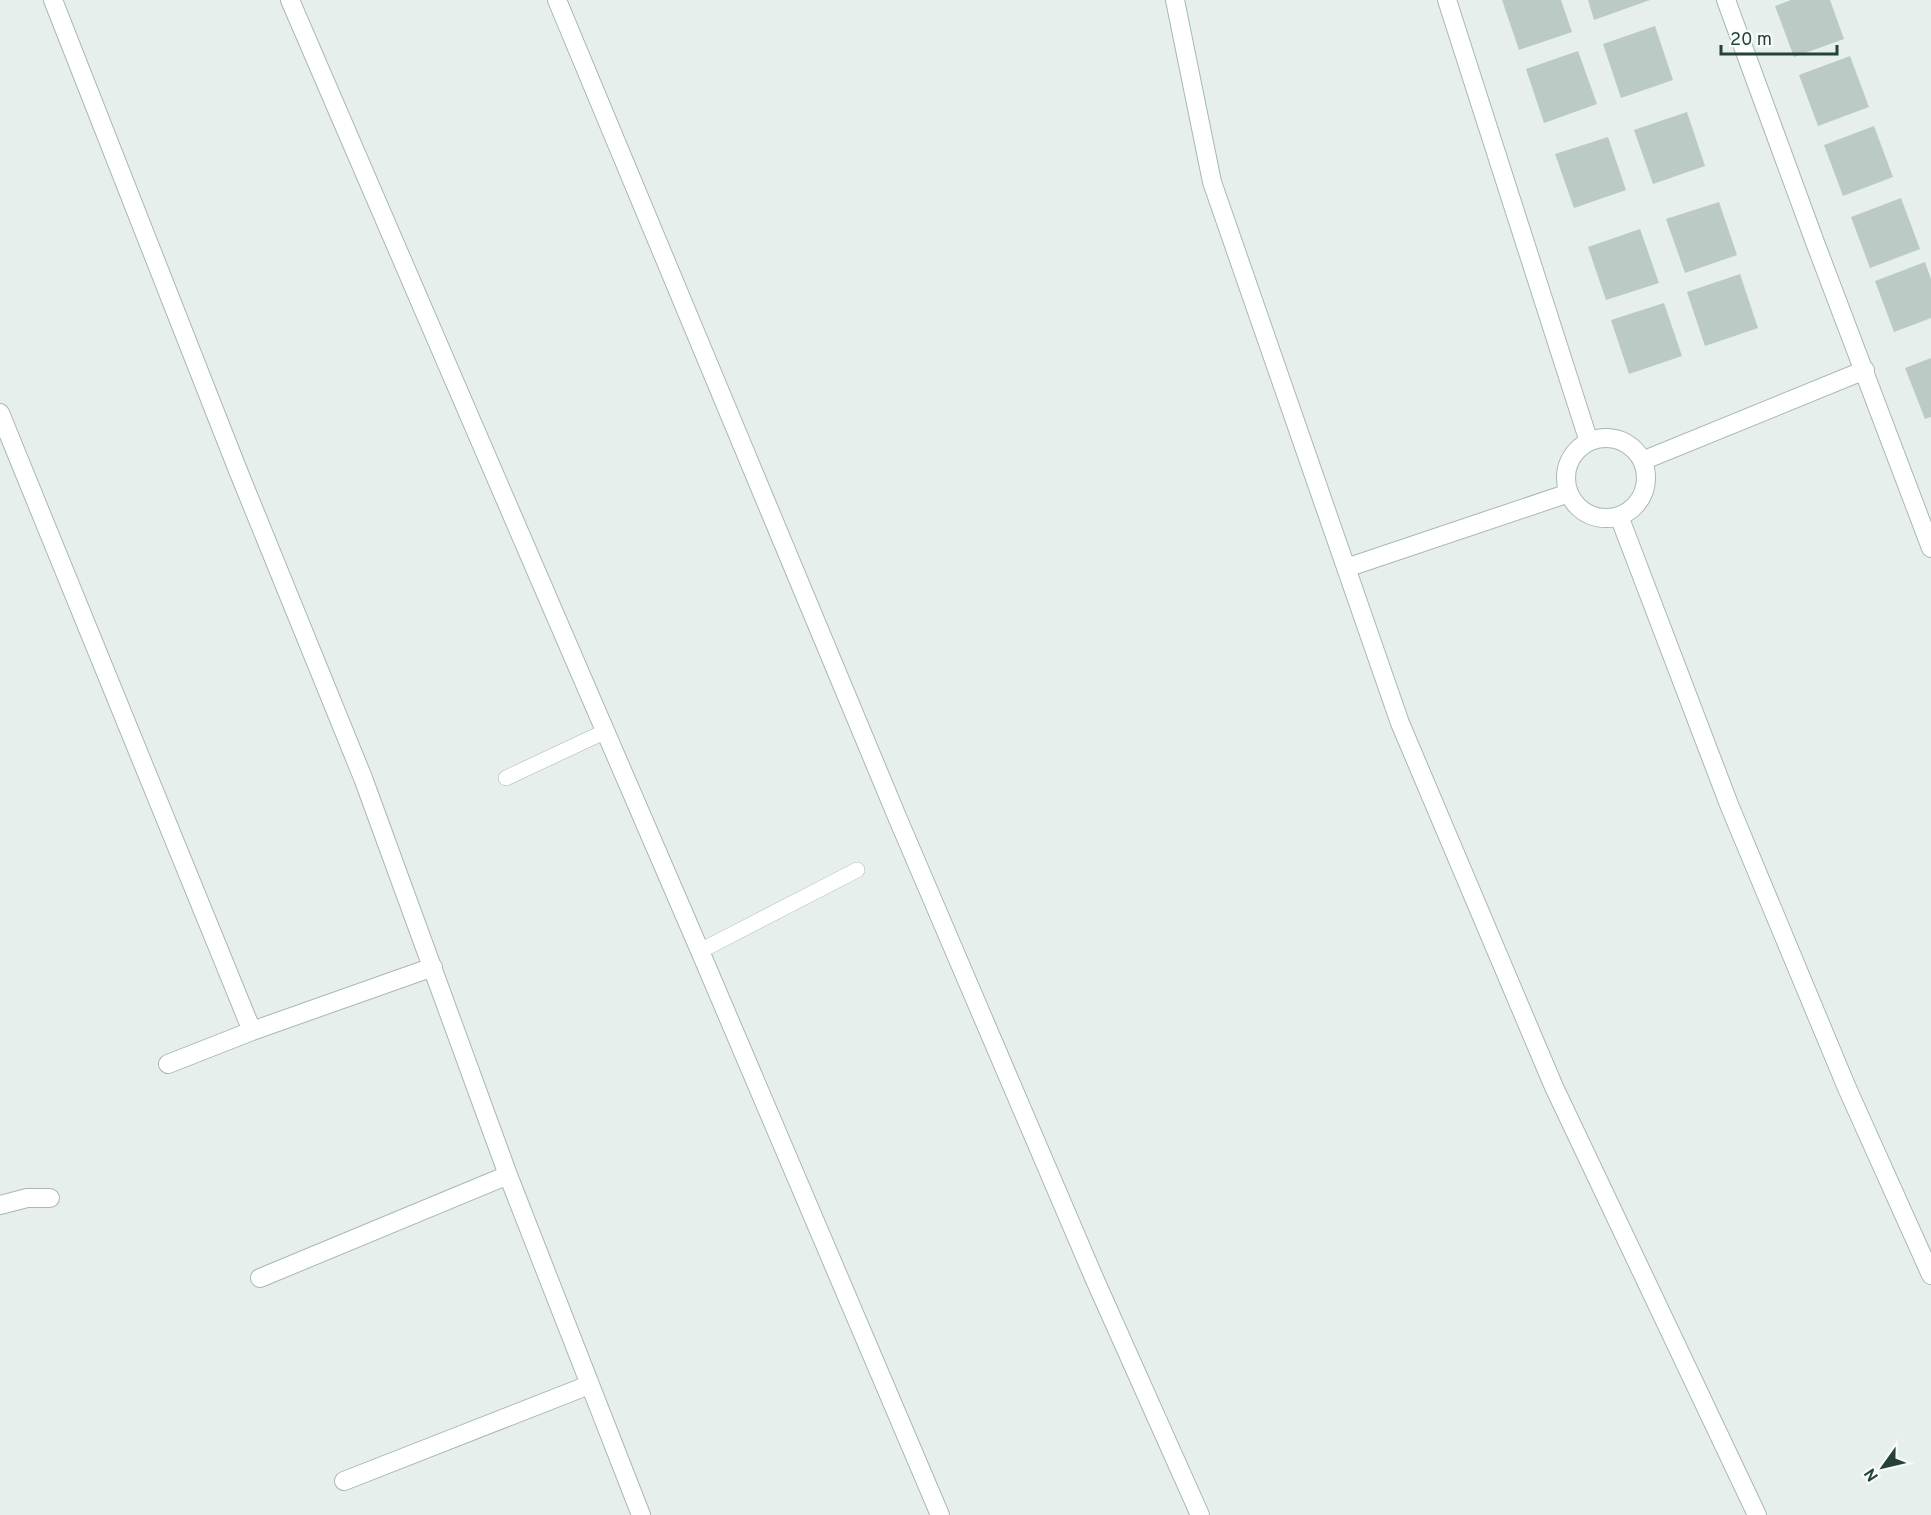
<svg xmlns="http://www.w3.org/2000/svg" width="1931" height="1515" viewBox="0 0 1931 1515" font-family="Overpass,sans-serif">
	<rect width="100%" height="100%" fill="#e6efeb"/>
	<path fill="#bbcac4" d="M1502,0H1561L1572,32L1519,50Z
		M1588,0H1650L1594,20Z
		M1791,0H1830L1844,39L1794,57L1775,6Z
		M1655,26L1673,80L1621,98L1603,44Z
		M1578,51L1597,104L1544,123L1526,69Z
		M1850,56L1869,107L1818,126L1799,75Z
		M1687,112L1705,166L1653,184L1634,130Z
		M1874,126L1893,177L1843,196L1824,145Z
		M1608,137L1626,190L1574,208L1555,154Z
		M1901,198L1920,249L1870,268L1851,217Z
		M1719,202L1737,255L1685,273L1666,219Z
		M1640,229L1659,283L1606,300L1588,247Z
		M1925,262L1931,279V318L1894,332L1875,281Z
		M1740,274L1758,328L1705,346L1687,292Z
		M1664,303L1682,356L1629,374L1611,320Z
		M1931,358V417L1925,419L1905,368Z"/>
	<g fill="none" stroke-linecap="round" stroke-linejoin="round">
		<g stroke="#a8b8b2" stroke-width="16">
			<path id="lane" d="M506,778L604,732
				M700,951L857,870"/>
		</g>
		<g stroke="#a8b8b2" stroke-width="20">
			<path id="street" d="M53,0L239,473L363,778L508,1175L641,1515
				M290,0L700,951L940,1515
				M557,0L898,819L1095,1280L1200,1515
				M1175,0L1212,182L1400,723L1554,1087L1757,1515
				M1447,0L1589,442
				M1726,0L1816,245L1931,548
				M0,413L252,1031
				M1566 478a40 40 0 1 1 80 0a40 40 0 1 1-80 0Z
				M1642,461L1865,370
				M1619,516L1730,807L1847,1088L1931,1275
				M1346,568L1569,493
				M168,1064L252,1031L433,967
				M0,1205L27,1198H50
				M260,1278L508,1175
				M344,1481L589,1385"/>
		</g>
		<use href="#lane" stroke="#fff" stroke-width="15"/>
		<use href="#street" stroke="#fff" stroke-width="18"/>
	</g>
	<g transform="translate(1883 1467) rotate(236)" stroke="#f7fbf9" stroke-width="4.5" paint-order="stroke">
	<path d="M0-4.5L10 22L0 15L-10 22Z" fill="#24423a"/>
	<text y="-9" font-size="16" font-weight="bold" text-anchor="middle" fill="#24423a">N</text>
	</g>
	<path d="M1721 45v9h116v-9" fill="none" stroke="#24423a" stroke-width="3"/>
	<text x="1730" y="45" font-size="18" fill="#24423a" stroke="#f7fbf9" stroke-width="4.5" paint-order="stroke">20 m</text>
</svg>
